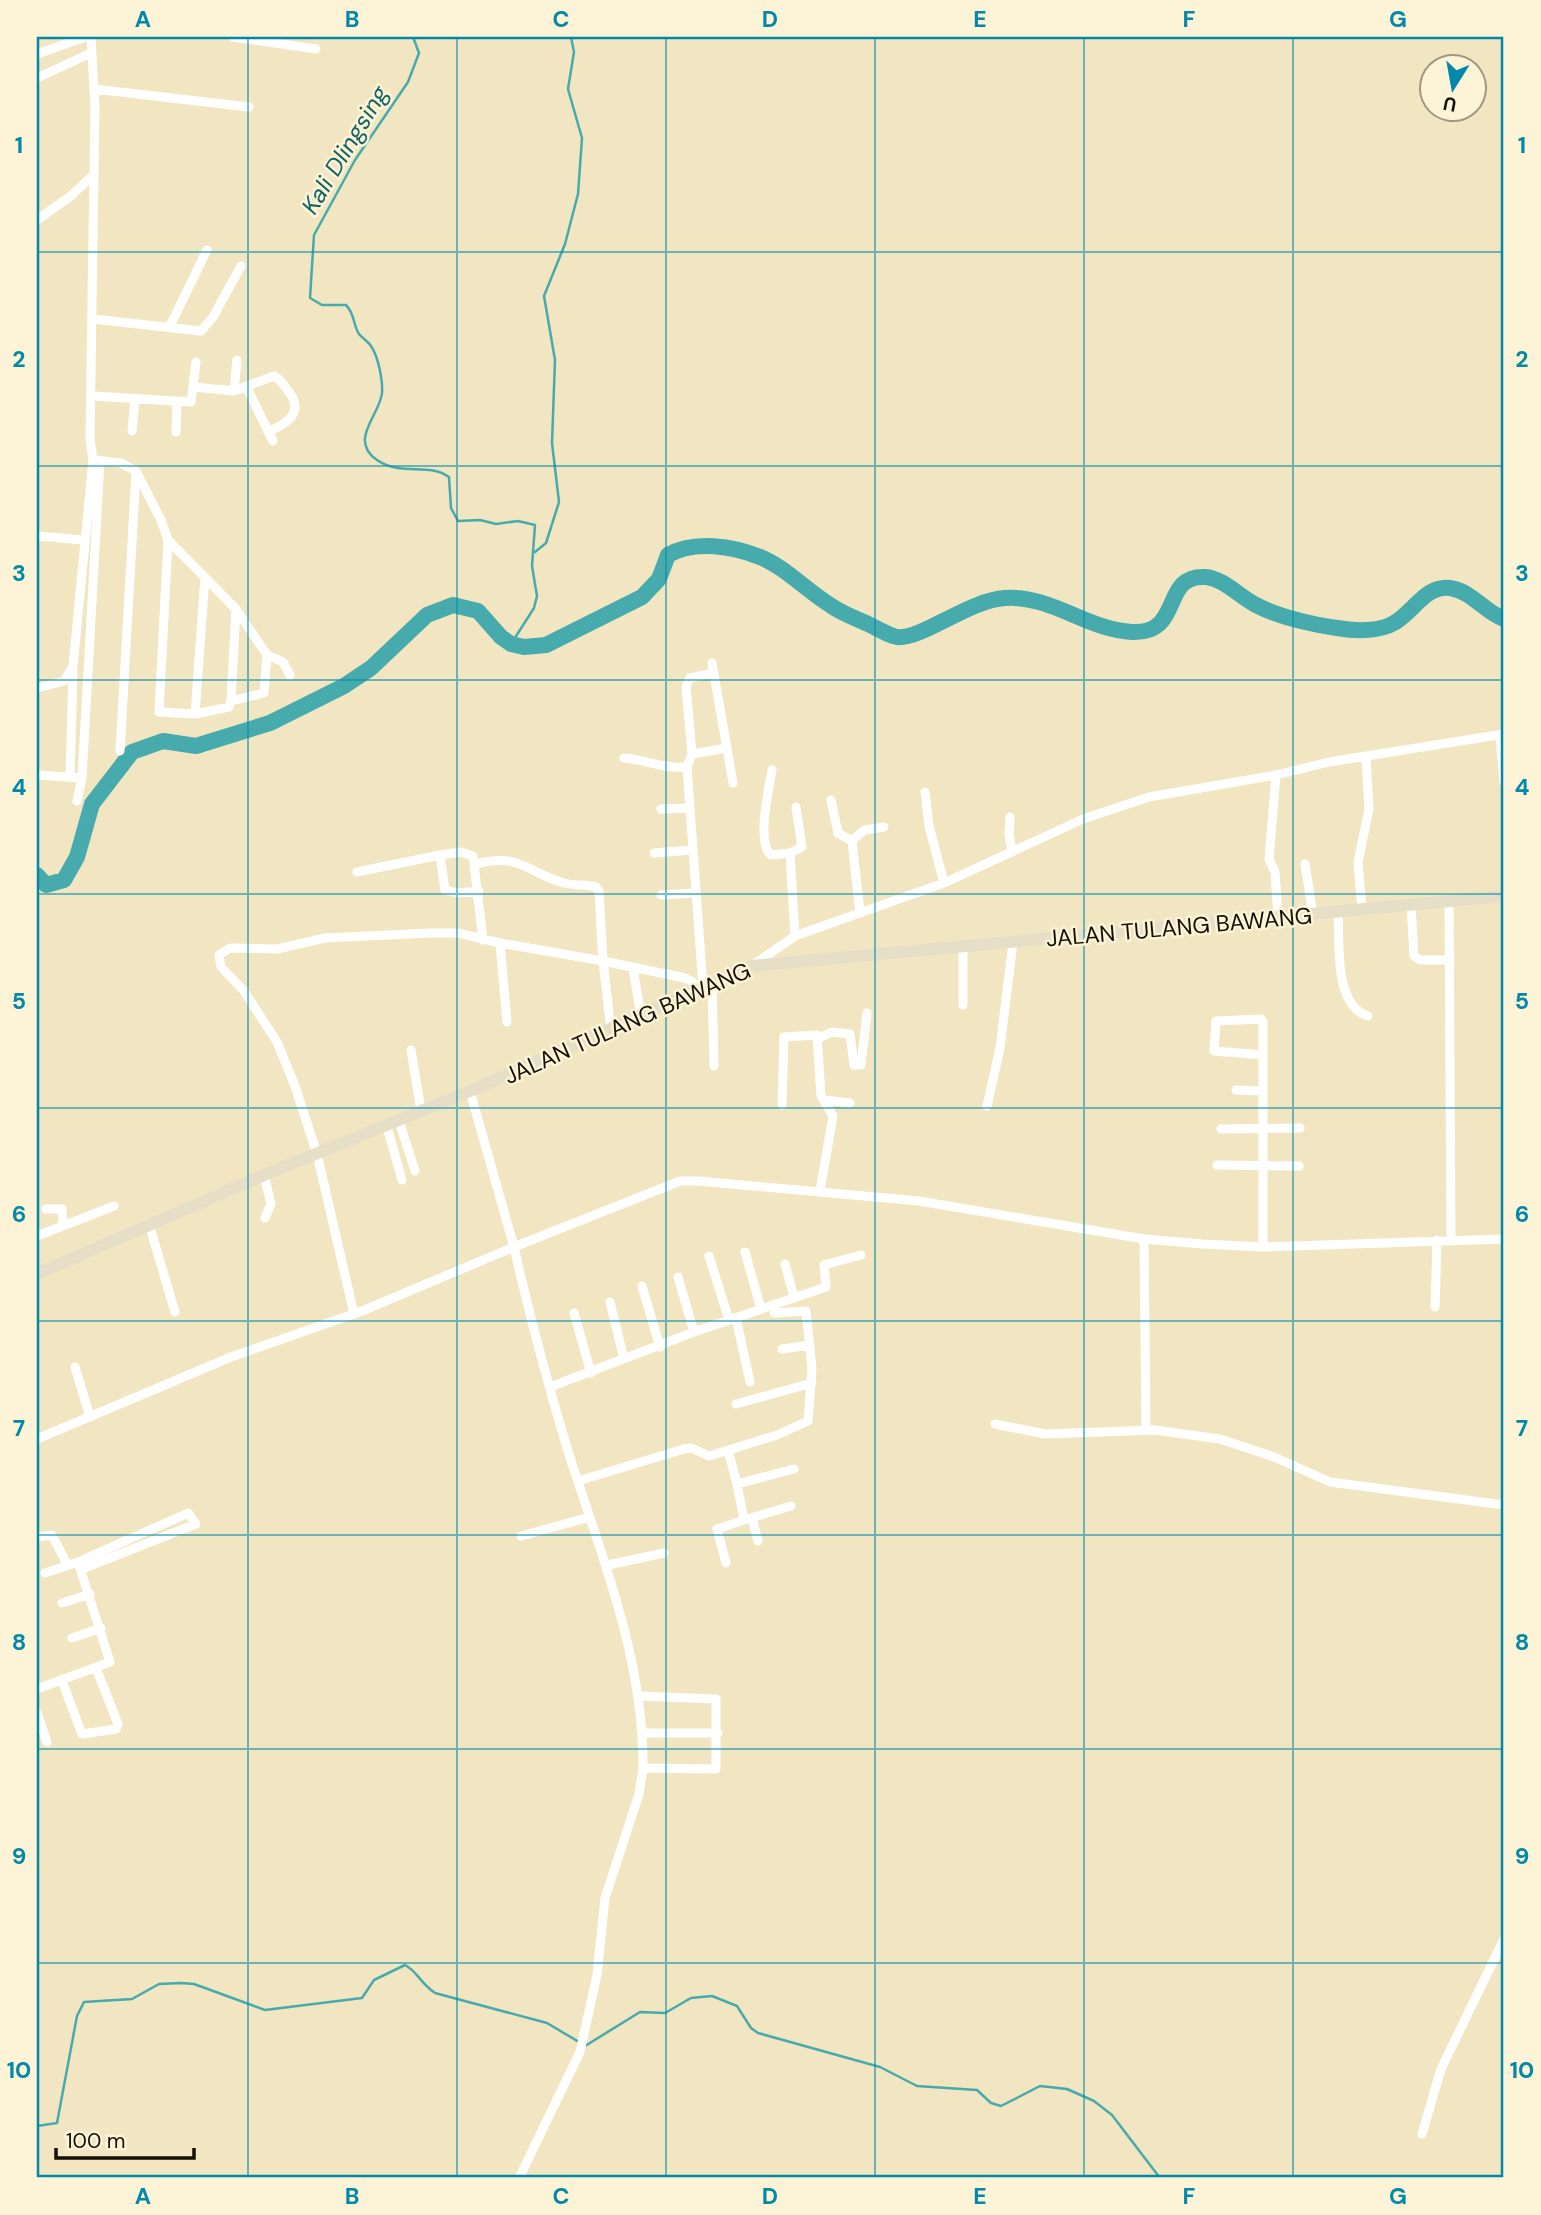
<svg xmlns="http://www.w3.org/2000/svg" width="1541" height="2215" viewBox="0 0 1541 2215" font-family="'DM Sans',sans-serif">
	<rect width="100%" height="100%" fill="#f2e6c2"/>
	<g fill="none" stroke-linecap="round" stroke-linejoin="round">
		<path stroke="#47aaad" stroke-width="2.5" d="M413,37L419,53L408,82L355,160L314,235L310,298L322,305H346C355,314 353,325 359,334C362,338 368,341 371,346C378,356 383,380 382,393C380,415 348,440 377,460C402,477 428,462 449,477L451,508L458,521L480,520L496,524L518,521L535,525L532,566L537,596L534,608L511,644
			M535,552L546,543L559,502L552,443L555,360L544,296L565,244L578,194L582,138L568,89L574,52L571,37
			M585,2046L640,2012L665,2013L691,1998L712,1996L737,2006L751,2028L758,2033L880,2067L917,2086L977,2090L991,2103L1001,2106L1040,2086L1067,2089L1094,2101L1112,2115L1160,2178
			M37,2126L57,2123L77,2016L84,2002L132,1999L159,1984L181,1983L194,1984L265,2010L362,1998L374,1980L405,1965C417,1971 421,1984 435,1993L547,2023L579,2042"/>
		<path stroke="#47aaad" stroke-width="16" d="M37,875L46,885L64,880L77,857L92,804L132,752L163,741L196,746L270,723L344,686L371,668L427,615L453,605L478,611L501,637L511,644L524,647L546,645L642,597L659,579L668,555C694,540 733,546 760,557C785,567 807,591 830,605C841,613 855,618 868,624C877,628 887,635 897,637C921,640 969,600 1005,598C1051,595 1088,630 1132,632C1184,634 1160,575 1205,577C1223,578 1240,597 1256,605C1279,617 1311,624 1337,628C1354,631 1379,632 1394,623C1414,612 1425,585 1450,588C1472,591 1484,612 1504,619"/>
		<path stroke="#fff" stroke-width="9" d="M233,37L316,49
			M37,54L85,37
			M37,78L91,53
			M94,89L249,107
			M37,220L72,195L93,175
			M93,319L201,331L213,317L241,266
			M170,326L207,250
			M194,387L234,391L274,376C281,379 284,386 289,392C305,413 286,424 268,432
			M247,388L273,441
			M234,391L237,360
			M93,396L191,402L196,362
			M132,431L135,399
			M176,432L177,402
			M93,460L121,463L136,471L161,520L168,540L236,609L267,655L264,693L231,701L229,707L195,714
			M37,536L83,540
			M168,540L159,712L195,714L205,577
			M267,655L283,662L290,675
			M712,663L733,783
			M37,688L64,681L73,666L93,460L90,439L95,106L91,37
			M231,701L236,609
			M1500,735L1504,782
			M120,751L136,473
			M692,754L686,686L690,678L714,673
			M624,758C647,760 663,769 687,767
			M772,770C769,788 756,843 771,855L790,853L795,936
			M37,775L82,778L100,460
			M1276,775L1269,859L1275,872L1278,916
			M70,777L73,670
			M925,792L929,826L944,883
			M831,800L838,833L852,841
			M77,801L82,778
			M661,809L689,808
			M1010,817L1009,834L1012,851
			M654,853L692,850
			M790,853L802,847L796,807
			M440,855L461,852L473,856L483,940
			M476,864C519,852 528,873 564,883C574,886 586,884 596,887L599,891L603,961L685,978L694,983L697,990
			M1305,864L1313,915
			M357,872L440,855L445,890L457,893L479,891
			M661,895L695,893
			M1449,901L1451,1240
			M1411,905L1414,956L1420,960H1450
			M1362,909L1358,862L1369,809L1366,757
			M1338,912C1340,942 1333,1005 1368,1016
			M860,913L852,841L864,830L884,827
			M963,948V1005
			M753,965L795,936L944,883L1083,819L1149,797L1276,775L1329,762L1504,734
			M633,968L641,1016
			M712,981L714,1066
			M703,987L687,767L692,754L727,748
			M507,1022L500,943L603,961L611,1030
			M819,1038L832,1032L850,1034L854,1065H861L867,1013
			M411,1050L421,1111
			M1236,1090L1263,1091
			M470,1091L514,1247L680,1181H698L919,1201L1144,1239L1203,1244L1263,1247L1504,1239
			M824,1100L850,1103
			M782,1105L784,1037L817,1035L821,1096L833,1116L820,1191
			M987,1106L1000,1048L1013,942
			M399,1121L415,1171
			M387,1127L402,1180
			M1221,1129L1300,1128
			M1217,1165L1299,1166
			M264,1175L271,1204L265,1218
			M46,1209H62L63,1226
			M149,1224L175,1312
			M37,1236L114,1206
			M1144,1239L1146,1430
			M1263,1247V1022L1261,1019L1216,1021L1214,1051L1263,1055
			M745,1252L761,1309
			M709,1256L729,1320
			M785,1264L794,1297
			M678,1277L694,1332
			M642,1286L660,1347
			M610,1302L624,1359
			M1435,1307L1437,1240
			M574,1313L591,1373
			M354,1314L317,1154L295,1086L277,1042L244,991L221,967L219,955L230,948L277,949L325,938L430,933H458L500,943
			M736,1318L750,1382
			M782,1349L810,1345
			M75,1367L90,1417
			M550,1387L694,1332L826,1287L824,1265L861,1255
			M736,1404L812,1383
			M995,1424L1045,1434L1155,1430L1220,1439L1274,1457L1330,1482L1504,1505
			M37,1439L231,1357L362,1311L514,1247C529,1314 547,1381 567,1448C600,1552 644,1657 643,1768L716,1769V1699L638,1696
			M728,1450L737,1484L794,1469
			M578,1481L684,1449L691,1448L709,1456L777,1435L808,1421L812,1369L806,1311L774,1313
			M737,1484L744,1520L791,1506
			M752,1518L758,1541
			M521,1536L590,1517
			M37,1537L52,1535L67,1564
			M78,1562L188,1513L196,1524L82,1569
			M726,1563L717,1529L744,1520
			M608,1565L664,1553
			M62,1603L90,1594
			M72,1638L101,1628
			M62,1681L82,1734L116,1729L118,1724L96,1668
			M37,1689L110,1662L78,1562L45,1573
			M37,1713L47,1742
			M643,1733H718
			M1422,2134L1441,2069L1504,1939
			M519,2178L580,2052L597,1975L605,1898L639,1794L643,1768"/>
		<path stroke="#e6dec7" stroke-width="12" d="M37,1274L264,1175L470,1091L751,966L1504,896"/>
	</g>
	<path fill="none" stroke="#0289a9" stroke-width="2" stroke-opacity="0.55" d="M248,37V2178M457,37V2178M666,37V2178M875,37V2178M1084,37V2178M1293,37V2178M37,252H1504M37,466H1504M37,680H1504M37,894H1504M37,1108H1504M37,1321H1504M37,1535H1504M37,1749H1504M37,1963H1504"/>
	<g text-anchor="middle" stroke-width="5" stroke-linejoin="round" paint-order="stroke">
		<g font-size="23" fill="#151004" stroke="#fdf3d6">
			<text transform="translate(1179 927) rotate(-5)" y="8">JALAN TULANG BAWANG</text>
			<text transform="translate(627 1023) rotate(-24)" y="8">JALAN TULANG BAWANG</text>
		</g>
		<g font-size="24" font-style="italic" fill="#116365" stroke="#fdf3d6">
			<text transform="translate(345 150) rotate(-59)" y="8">Kali Dlingsing</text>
		</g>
	</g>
	<rect width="1541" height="2215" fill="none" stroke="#fdf3d6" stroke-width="77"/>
	<g transform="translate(1453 88) rotate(191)"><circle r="33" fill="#fdf3d6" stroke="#a09882" stroke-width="2"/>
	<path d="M0-5L12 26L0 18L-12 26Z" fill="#0289a9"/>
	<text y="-10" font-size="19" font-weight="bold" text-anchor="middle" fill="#151004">U</text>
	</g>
	<path d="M56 2148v10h138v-10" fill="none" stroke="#151004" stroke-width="3.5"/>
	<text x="66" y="2148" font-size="21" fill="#151004" stroke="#fdf3d6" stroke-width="5" paint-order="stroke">100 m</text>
	<rect x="38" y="38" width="1464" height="2138" fill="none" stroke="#0289a9" stroke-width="2.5"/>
	<g font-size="23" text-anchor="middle" font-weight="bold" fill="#0289a9">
		<text x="143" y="27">A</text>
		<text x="352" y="27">B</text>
		<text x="561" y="27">C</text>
		<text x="770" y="27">D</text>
		<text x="980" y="27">E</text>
		<text x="1189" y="27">F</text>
		<text x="1398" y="27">G</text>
		<text x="19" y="153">1</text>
		<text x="1522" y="153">1</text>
		<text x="19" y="367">2</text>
		<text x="1522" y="367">2</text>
		<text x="19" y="581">3</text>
		<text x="1522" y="581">3</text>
		<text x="19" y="795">4</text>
		<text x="1522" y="795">4</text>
		<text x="19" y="1009">5</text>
		<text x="1522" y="1009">5</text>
		<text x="19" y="1222">6</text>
		<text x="1522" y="1222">6</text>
		<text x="19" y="1436">7</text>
		<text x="1522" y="1436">7</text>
		<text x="19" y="1650">8</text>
		<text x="1522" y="1650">8</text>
		<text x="19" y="1864">9</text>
		<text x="1522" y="1864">9</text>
		<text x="19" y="2078">10</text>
		<text x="1522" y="2078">10</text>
		<text x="143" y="2204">A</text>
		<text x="352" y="2204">B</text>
		<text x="561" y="2204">C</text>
		<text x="770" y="2204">D</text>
		<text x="980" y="2204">E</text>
		<text x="1189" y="2204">F</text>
		<text x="1398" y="2204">G</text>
	</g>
</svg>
